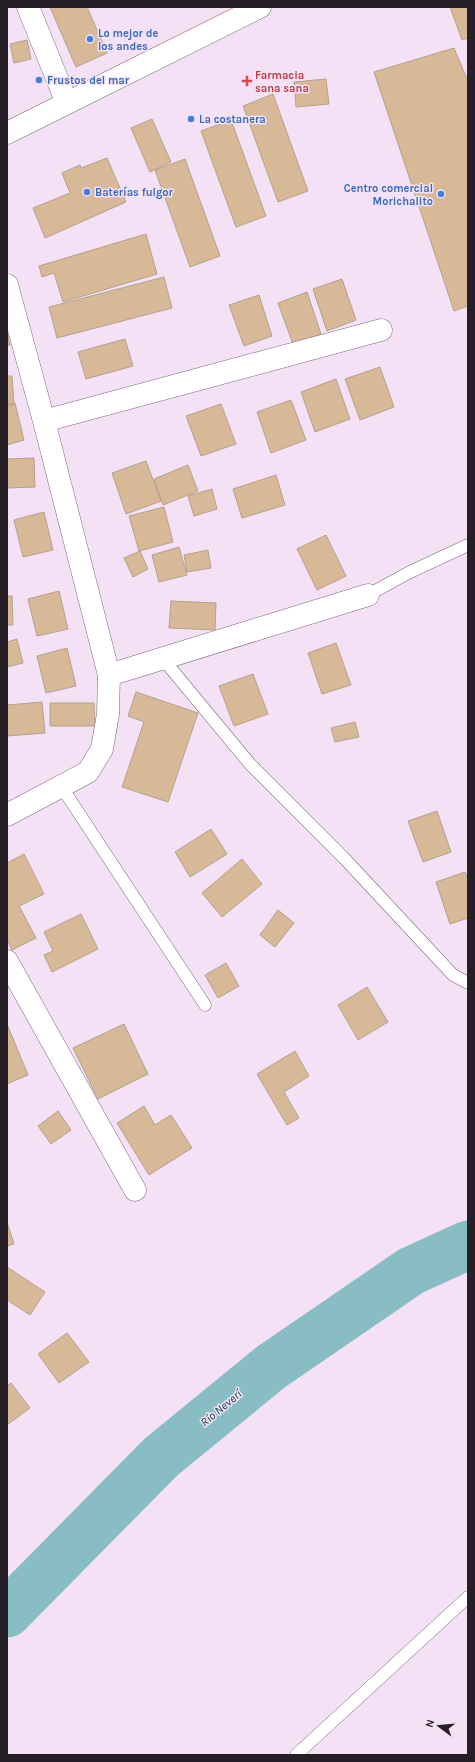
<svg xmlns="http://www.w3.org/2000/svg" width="475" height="1762" viewBox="0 0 475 1762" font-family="Karla,sans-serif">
	<rect width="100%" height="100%" fill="#f4e1f5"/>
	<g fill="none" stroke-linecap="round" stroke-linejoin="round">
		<path stroke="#87bdc3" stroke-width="49" d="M7,1613L161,1457L271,1367L411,1271L468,1245"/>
	</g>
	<path fill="#d7b997" stroke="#b3a18d" d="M50,7H87L107,53L76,67Z
		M450,7H468V38L462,40Z
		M27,40L31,59L14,63L10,44Z
		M454,48L468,81V306L454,311L374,72Z
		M326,79L329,104L296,107L294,82Z
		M273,94L308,191L278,202L243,106Z
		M152,119L171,162L150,172L131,128Z
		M231,120L266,216L236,227L201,131Z
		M107,158L126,202L45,238L33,208L70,193L62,173L80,165L81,168Z
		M185,159L220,256L190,267L155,170Z
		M146,234L157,274L63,302L54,273L42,277L39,266Z
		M164,277L172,308L57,338L49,307Z
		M342,279L356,320L327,331L313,289Z
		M307,292L321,334L293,344L278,303Z
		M259,295L272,336L244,346L229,305Z
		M7,331L10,345H7Z
		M125,339L133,366L86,379L78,352Z
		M380,367L394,407L360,420L345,379Z
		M7,376H12L14,405H7Z
		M336,379L350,419L315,432L301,392Z
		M291,400L306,440L271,453L257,412Z
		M15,403L24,440L7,445V405Z
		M221,404L236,444L201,456L186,416Z
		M34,458L35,487L7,488V459Z
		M146,461L161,501L126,514L112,473Z
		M188,465L198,491L163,505L154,479Z
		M276,475L285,505L242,518L233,489Z
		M212,489L217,509L194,516L188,496Z
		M164,507L173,542L139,551L129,516Z
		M44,512L53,550L23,557L14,520Z
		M326,535L346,576L317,590L297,549Z
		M179,547L187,575L159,582L152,555Z
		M208,550L211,568L187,572L184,555Z
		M140,551L148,569L133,577L124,558Z
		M59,591L68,629L37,636L28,599Z
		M7,596H12L13,625H7Z
		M171,601L216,603L215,630L169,628Z
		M17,639L23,663L7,667V642Z
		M336,643L351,685L322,694L308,653Z
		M67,648L76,686L46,693L37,656Z
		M253,674L268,714L234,726L219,686Z
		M136,692L198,713L168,802L122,787L144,722L128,716Z
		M42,702L45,733L7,736V705Z
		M50,703H94L95,726H50Z
		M355,722L359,737L335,742L331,728Z
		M437,811L451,852L423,862L408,821Z
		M211,829L227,854L190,877L175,852Z
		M24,854L44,894L19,906L36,938L12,950L7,940V863Z
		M242,859L262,884L222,917L202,893Z
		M465,872L468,880V918L450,924L436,882Z
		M278,910L294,923L275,947L260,935Z
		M81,914L98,949L52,972L44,955L53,951L44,932Z
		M226,963L239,986L218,998L205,975Z
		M367,987L388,1022L358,1040L338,1005Z
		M7,1024L28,1075L7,1084Z
		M124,1024L148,1074L98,1099L73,1048Z
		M295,1051L309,1076L284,1092L299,1118L287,1125L257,1074Z
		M144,1106L155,1125L171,1115L192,1148L149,1175L117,1123Z
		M58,1111L71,1130L51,1144L38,1126Z
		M7,1222L14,1244L7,1246Z
		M7,1267L45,1292L30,1315L7,1300Z
		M67,1333L89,1362L59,1383L38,1354Z
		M11,1383L30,1408L7,1425V1386Z"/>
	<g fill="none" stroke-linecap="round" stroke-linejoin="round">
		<g stroke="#79687a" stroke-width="13">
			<path id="service" d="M368,595L408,573L468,545
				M163,659L250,764L344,858L453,975L468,983
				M61,786L205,1005
				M296,1755L468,1597"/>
		</g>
		<g stroke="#79687a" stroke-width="23">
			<path id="minor" d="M28,7L67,103
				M7,285L44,421L109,675L108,714L102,749L88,772L7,815
				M44,421L381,330
				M109,675L368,595
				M7,961L135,1190"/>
		</g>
		<g stroke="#79687a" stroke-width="23">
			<path id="tertiary" d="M7,133L260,7"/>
		</g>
		<use href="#service" stroke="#fff" stroke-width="12"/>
		<use href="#minor" stroke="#fff" stroke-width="22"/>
		<use href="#tertiary" stroke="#fff" stroke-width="22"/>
	</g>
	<g fill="#3f7fe0" stroke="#f4e1f5" stroke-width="1.5">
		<circle cx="90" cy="39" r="4"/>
		<circle cx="39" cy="80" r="4"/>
		<circle cx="191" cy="119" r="4"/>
		<circle cx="87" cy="192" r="4"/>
		<circle cx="441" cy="194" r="4"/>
	</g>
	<path fill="#e0444e" stroke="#f4e1f5" stroke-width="1.5" d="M245 75h4v4h4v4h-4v4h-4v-4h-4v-4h4z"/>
	<g text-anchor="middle" stroke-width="3" stroke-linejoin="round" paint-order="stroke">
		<g font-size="11" font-weight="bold" fill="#366cbe" stroke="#f4e1f5" text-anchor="start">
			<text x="98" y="37">Lo mejor de<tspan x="98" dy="13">los andes</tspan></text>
			<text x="47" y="84">Frustos del mar</text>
			<text x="199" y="123">La costanera</text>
			<text x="433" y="192" text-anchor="end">Centro comercial<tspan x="433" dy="13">Morichalito</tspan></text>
			<text x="95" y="196">Baterías fulgor</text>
		</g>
		<g font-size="11" font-weight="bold" fill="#be3a42" stroke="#f4e1f5" text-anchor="start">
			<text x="255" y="79">Farmacia<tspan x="255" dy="13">sana sana</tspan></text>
		</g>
		<g font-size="12" font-style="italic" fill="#02393d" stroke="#f4e1f5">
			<text transform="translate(221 1408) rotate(-40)" y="4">Río Neverí</text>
		</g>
	</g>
	<rect width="475" height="1762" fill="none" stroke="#261f27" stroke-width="16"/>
	<g transform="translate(439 1726) rotate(286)" stroke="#f4e1f5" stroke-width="3" paint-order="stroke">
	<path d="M0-3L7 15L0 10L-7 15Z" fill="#261f27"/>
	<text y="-6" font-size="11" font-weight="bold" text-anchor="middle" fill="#261f27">N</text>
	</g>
</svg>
